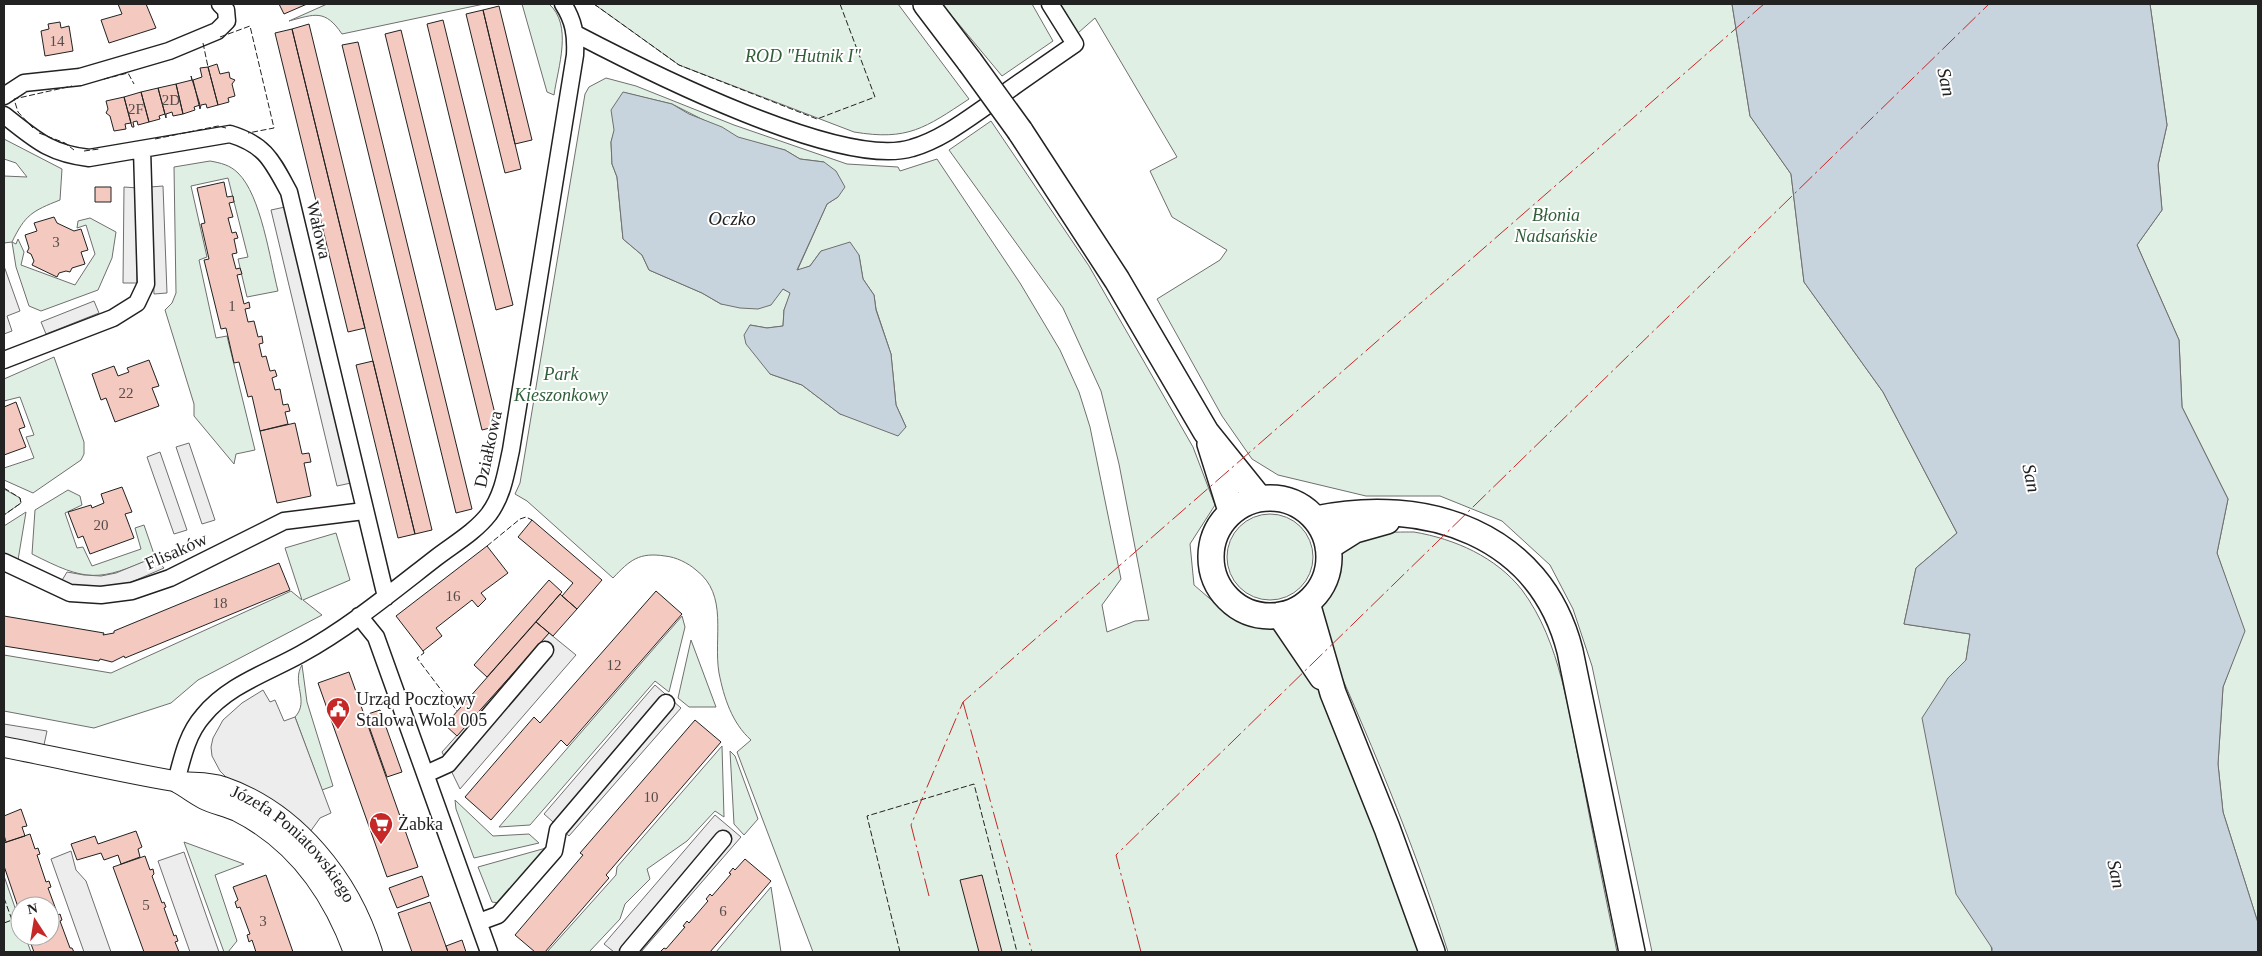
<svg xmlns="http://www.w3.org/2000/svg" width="2262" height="956" viewBox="0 0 2262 956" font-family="Georgia,serif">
	<rect width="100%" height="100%" fill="#fff"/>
	<path fill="#e0efe3" stroke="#6f6f6f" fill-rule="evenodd" d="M327,4H484L342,34C325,9 315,14 289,21Z
		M522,4H549C573,25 558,67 554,95L547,92Z
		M594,4H898L969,99C925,128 908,141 854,132L679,65Z
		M942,4H1032L1053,41L1002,76Z
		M1060,4H1732L1750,116L1791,174L1804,282L1883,392L1957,533L1916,568L1904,624L1970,634L1966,660L1948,678L1992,952H1652L1592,666L1573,609L1550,565L1502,521L1440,496H1366L1278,475L1252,459L1222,416L1157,299L1220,260L1227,250L1172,217L1150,171L1177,157L1095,18L1078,33Z
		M2150,4H2258V923L2223,812L2218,764L2223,687L2244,631L2217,553L2228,499L2182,407L2179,340L2137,245L2162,210L2158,165L2167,125Z
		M606,78L636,86L734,125L847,164L898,167L900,171L937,159L1020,283L1060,350L1079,392L1090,427L1121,579L1102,605L1107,632L1135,621L1149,620L1119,464L1101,391L1063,308L949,150L991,121L1089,266L1193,447L1215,505L1190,544L1194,585L1216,604L1229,601L1249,613L1272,616L1309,657L1424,952H813L737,752L751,740C732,723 724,698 719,673C713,637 729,595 696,570C688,563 676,557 665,556C639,552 630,560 613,578L527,501L515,494L520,483L585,94L589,87ZM626,93L672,104L741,139L785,150L800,159L824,162L838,197L827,204L797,271L810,266L821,251L859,255L863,279L874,295L876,309L891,354L896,405L906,427L840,414L802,385L770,374L750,325L767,328L783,326L784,310L791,293L783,289L721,304L702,293L649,270L642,255L623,239L617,177L612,164L611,142Z
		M4,139L62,169L60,200C32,211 25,215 12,242L16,244L18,239L24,252L21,265L75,285L95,254L86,225L77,228L78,221L90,218L116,232L112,258L98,290L41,311L29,306L16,267L12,242L4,243V176L27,177L16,163L4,159Z
		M210,161C221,163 230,165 238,173C261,195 270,260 278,291L247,297L238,259L248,257L228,178L191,186L207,257L199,260L216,338L227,336L255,450L236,454L234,464L194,416V404L165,310L172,303L176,293L174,167Z
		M54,357L84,442V454L81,460L33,493L4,480V468L34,458L26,437L34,435L20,397L4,401V379Z
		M4,489L20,498L21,503L4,515Z
		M68,490L80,496L82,505L65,513L77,548L83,547L92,566L141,549L135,528L144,525L155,557C98,582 87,582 32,554L35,510Z
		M26,512L18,560L4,553V526Z
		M1227 557a43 43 0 1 1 86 0a43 43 0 1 1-86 0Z
		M1414,532C1455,539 1496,557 1522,590C1561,642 1569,715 1582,777C1593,836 1605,894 1617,952H1448C1413,840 1367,733 1319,626C1319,609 1326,598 1332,582C1337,572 1337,562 1343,553C1356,531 1392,532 1414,532Z
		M336,533L350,580L303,600L322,615L198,680L171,703L94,728L4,711V655L111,673L291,591L302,600L285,548Z
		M682,616L685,627L669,692L655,681L530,825L499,827Z
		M691,640L716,707H689L678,698Z
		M302,665L307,702L333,786L322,790L295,717C310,701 291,683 302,665Z
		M722,746L724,817L715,811L687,841L647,869L650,879L625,904L620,919L589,952H547L616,875L617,867Z
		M730,751L735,756L758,819L744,835L734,824Z
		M455,800L493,836L529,834L539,843L474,858L456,809Z
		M184,842L244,864L215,875L237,941L228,952H224Z
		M546,848L499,903L492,902L478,867Z
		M4,876L20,922V936H25L31,952H4Z
		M771,887L781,952H716Z"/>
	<path fill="#ededed" stroke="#6f6f6f" d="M163,186L167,293L154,294L150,187Z
		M124,187L138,188L137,283H123Z
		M285,207L351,483L337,486L271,210Z
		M4,266L20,311L7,316L12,331L4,334Z
		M94,301L99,313L46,334L41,322Z
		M189,443L215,520L202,524L176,447Z
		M160,452L187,530L174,534L147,457Z
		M155,557L164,568L127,584L80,590L61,582L67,572L84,575L101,576L116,573Z
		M549,633L576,655L460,789L442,752Z
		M655,685L681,708L569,836L544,814Z
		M263,690L270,702L275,700L284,721L295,717L331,813L320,818L310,832L226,777L220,771L212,756L211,747L213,738L223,720L242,703Z
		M4,724L47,731L42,754L4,747Z
		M715,815L741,837L641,952H614L604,944Z
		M71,851L76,870L86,881L111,952H84L51,859Z
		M184,852L219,952H190L158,861Z"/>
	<path fill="#c7d3dd" stroke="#6f6f6f" d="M1732,4H2150L2167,125L2158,165L2162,210L2137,245L2179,340L2182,407L2228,499L2217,553L2245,631L2223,687L2218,764L2223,812L2258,923V952H1992V948L1956,894L1922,718L1948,678L1966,660L1970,634L1904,624L1916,568L1957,533L1883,392L1804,282L1791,174L1750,116Z
		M623,92L672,104L689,114L722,127L738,137L785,150L800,159L824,162L836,171L845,187L838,197L827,204L797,270L810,266L821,251L850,242L859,255L863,279L874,295L876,310L891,354L896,405L906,427L898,436L840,414L802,385L770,374L746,344L744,335L750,325L767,328L783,326L784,310L790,293L783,289L771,305L758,309L740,308L721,304L702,293L649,270L642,255L623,239L617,177L612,164L611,142L614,130L611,110Z"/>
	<path fill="#f3c9c0" stroke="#222" d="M118,4H146L156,28L109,43L101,20L122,14Z
		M279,4H307L284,14Z
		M499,6L532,140L515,144L483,10Z
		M483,10L521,169L505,173L466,14Z
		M443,20L513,305L496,310L427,24Z
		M60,22L61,28L69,26L73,51L45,56L41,31L49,29L48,24Z
		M309,24L432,530L415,534L292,29Z
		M292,29L365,328L348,332L275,33Z
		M401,30L498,426L482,430L385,34Z
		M358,42L472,509L456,513L342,45Z
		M217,64L220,74L229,72L230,78L235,80L232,84L235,96L228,98L229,102L218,105L208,67Z
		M208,67L218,105L207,108L206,104L201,105L200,109L193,80L202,77L200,68Z
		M191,76L200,105L194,107L195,110L183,114L176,84L192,80Z
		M176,84L183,114L173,116L172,112L166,114V118L158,88Z
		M158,88L165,114L159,116L160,119L149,122L141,92Z
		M141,92L149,122L138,125L137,121L133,122L134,127H132L124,97Z
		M124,97L131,123L125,124L126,129L114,131L110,116L106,113L108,109L106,101Z
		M224,182L227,197L233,196L234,202L229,203L233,217L228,218L232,233L236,232L238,238L234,239L237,253L232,254L236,269L240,268L242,274L237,275L244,304L249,302L250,308L245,309L248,322L254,321L258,337L262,336L263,343L259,344L262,357L266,356L270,371L275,370L277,376L272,378L275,390L280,389L283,405L288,404L290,411L285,412L288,424L260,431L252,396L248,397L239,362L234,363L226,328L221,329L204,260L209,259L201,224L205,223L197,188Z
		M95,187H111V202H95Z
		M54,217L57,223L74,231L81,229L88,250L81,252L85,264L72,268L70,272L66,271L59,273L57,277L32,265L34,261L31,254L27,252L29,248L25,235L37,231L34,223Z
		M149,360L159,386L152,388L159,406L115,422L106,398L101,400L92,374L114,366L118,376L129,372L127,368Z
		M373,361L415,534L398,538L356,365Z
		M16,402L25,427L19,429L26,447L4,455V407Z
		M295,423L302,454L309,453L311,462L304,463L311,496L277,503L260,431Z
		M122,487L132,512L125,514L134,538L90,554L83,536L78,538L68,512L91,505L92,508L104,503L101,494Z
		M532,520L602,580L577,609L562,596L573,583L518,537Z
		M487,546L508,573L481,593L486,599L478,607L472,600L436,628L442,636L423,651L396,616Z
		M279,563L290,590L125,658L124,656L112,662L100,659L99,661L4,646V616L104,633L103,635L114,633V631Z
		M549,580L562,592L487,677L474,665Z
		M656,591L682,614L567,746L561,740L491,820L465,797L534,717L540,723Z
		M560,594L577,609L553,636L536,622Z
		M536,622L549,633L457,736L445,725Z
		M349,672L418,867L387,877L318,683Z
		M380,710L402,772L387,777L365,715Z
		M695,720L721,742L606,875L609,878L545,952H535L515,935L583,855L580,853Z
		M21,809L27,826L22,827L25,836L6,842L4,835V816Z
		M136,831L142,847L138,849L140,857L121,864L118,855L104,860L101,853L77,860L71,844L95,836L98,844Z
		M30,834L35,849L38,848L40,854L37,855L46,882L49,881L51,887L48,888L58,915L60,914L62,920L60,921L70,948H72L74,952H34L28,936H50V906H20V913L4,866V843Z
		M145,856L150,870L153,869L154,874L152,876L162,903L164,902L166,907L164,908L174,936L176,935L178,941L175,942L179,952H144L113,867Z
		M745,859L771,881L710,952H660L664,948L666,949L685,927L683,926L687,921L689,923L708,901L706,899L710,894L712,896L731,874L729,873L733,868L735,870Z
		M266,875L293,952H256L252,940L249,942L247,935L250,934L240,907L237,908L235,902L238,900L233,887Z
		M982,875L1002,952H979L960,880Z
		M422,876L429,896L397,908L389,888Z
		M430,902L448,952H412L398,913Z
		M462,940L466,952H448L446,946Z"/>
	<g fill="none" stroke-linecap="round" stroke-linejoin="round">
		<g stroke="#222" stroke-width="19">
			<path id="minor" d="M576,34C643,69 841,170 912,148C940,140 965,121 988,105C1017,84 1046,64 1075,44L1050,4
				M4,96L24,83L80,77L169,51L217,31L227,21L226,10L220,4
				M4,115C35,139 48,153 89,158L230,134C266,145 272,161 289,192L386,597
				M4,360L113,318L137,303L146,284L142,149
				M4,562L70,593L101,595L132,591L170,578L284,521L364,511
				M359,616L376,637L489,952
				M426,774L448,764L545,650
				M176,782C182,759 187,734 203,716C228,685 267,673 301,654C350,627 393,591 437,557C454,544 475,532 489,514C503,495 506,473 511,450L575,55C576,35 574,21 563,4
				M479,922L498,915L554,851L558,830L666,703
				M628,952L723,839"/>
		</g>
		<g stroke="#222" stroke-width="22">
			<g id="tertiary">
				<path id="s1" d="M4,747C61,758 117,771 174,781C191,784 207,781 223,787C296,812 350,880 372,952"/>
				<path d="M178,783C187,788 195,794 204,799C214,804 226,806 237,811C295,840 332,892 354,952"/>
			</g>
		</g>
		<g stroke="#222" stroke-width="28">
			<path id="primary" d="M926,4L970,62
				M1020,131L1117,280L1206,432L1259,498
				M1210,444L1231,511
				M1211 557a59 59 0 1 1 118 0a59 59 0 1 1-118 0Z
				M1316,519C1426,496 1540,533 1570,651L1632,952
				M1328,547L1355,530L1387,521
				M1307,603L1333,693L1387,828L1432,952
				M1280,615L1322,677"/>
		</g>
		<use href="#minor" stroke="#fff" stroke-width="16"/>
		<use href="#tertiary" stroke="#fff" stroke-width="20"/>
		<use href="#primary" stroke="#fff" stroke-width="25"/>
		<g stroke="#222" stroke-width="28" stroke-linecap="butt">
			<path id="primary-bridge" d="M970,62L1020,131"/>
		</g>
		<use href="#primary-bridge" stroke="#fff" stroke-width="25"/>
		<path stroke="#222" stroke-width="1" stroke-dasharray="6 2.5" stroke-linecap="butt" d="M594,4L679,65L817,119L875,97L840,4
			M220,37L250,26L274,128L248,133
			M203,43L208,67
			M104,79L128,73L134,84
			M33,128L18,112L14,99L72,86
			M39,133L65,143L74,150
			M155,139L218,126L226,128
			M84,151L99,149
			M4,488L20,498L21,503L4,515
			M487,546L520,519L526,517L532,520
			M423,651L424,653L417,658L457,711
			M4,898L12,920L4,923
			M900,952L867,816L974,784L1017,952"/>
		<path stroke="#c62828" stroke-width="1" stroke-dasharray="18 4 2.5 4" stroke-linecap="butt" d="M963,702L1032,952
			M929,896L911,825L963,702L1764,4
			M1141,952L1116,855L1989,4"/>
	</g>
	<defs>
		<g id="civic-pin" transform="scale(1.25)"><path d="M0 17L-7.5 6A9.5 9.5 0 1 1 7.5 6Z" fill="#c62828" stroke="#fff"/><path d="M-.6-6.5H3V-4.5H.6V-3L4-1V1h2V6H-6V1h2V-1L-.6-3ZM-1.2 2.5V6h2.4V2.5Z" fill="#fff"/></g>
		<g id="supermarket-pin" transform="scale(1.25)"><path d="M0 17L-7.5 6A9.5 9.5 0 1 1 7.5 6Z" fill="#c62828" stroke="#fff"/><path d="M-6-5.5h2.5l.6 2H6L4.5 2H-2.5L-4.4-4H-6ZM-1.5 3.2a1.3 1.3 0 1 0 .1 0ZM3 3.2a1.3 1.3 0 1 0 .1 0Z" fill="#fff"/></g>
	</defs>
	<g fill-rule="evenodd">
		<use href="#civic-pin" x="338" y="709"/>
		<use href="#supermarket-pin" x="381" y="824"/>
	</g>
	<g text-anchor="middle" stroke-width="4" stroke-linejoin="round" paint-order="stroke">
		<g font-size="15" fill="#564c4a">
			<text x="57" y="46">14</text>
			<text x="171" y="105">2D</text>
			<text x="136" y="114">2F</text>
			<text x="56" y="247">3</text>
			<text x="232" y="311">1</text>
			<text x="126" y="398">22</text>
			<text x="101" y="530">20</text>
			<text x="453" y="601">16</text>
			<text x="220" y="608">18</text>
			<text x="614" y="670">12</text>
			<text x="651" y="802">10</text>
			<text x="146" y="910">5</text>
			<text x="723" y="916">6</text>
			<text x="263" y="926">3</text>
		</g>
		<g font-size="18" font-style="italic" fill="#2f5e38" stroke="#fff">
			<text x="803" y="62">ROD "Hutnik I"</text>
			<text x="1556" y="221">Błonia<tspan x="1556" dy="21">Nadsańskie</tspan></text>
			<text x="561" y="380">Park<tspan x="561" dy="21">Kieszonkowy</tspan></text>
		</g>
		<g font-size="18" fill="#222" stroke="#fff">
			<text transform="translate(319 230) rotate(77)" y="6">Wałowa</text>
			<text transform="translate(488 449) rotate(-78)" y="6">Działkowa</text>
			<text transform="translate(176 551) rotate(-24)" y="6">Flisaków</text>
			<text dy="6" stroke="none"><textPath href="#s1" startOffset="315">Józefa Poniatowskiego</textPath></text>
		</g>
		<g font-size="18" fill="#222" stroke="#fff" text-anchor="start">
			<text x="356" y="705">Urząd Pocztowy<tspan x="356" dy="21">Stalowa Wola 005</tspan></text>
			<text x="398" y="830">Żabka</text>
		</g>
		<g font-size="19" font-style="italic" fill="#222" stroke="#fff">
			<text transform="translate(1947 82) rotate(78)" y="7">San</text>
			<text x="732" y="225">Oczko</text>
			<text transform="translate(2032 478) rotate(78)" y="7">San</text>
			<text transform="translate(2117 874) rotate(78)" y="7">San</text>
		</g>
	</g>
	<rect width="2262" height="956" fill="none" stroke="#222222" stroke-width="10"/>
	<g transform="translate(35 921) rotate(348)"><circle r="24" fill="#ffffff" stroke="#a7a7a7"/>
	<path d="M0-4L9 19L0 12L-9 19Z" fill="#c62828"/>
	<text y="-8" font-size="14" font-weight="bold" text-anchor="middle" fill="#222222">N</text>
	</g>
</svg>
